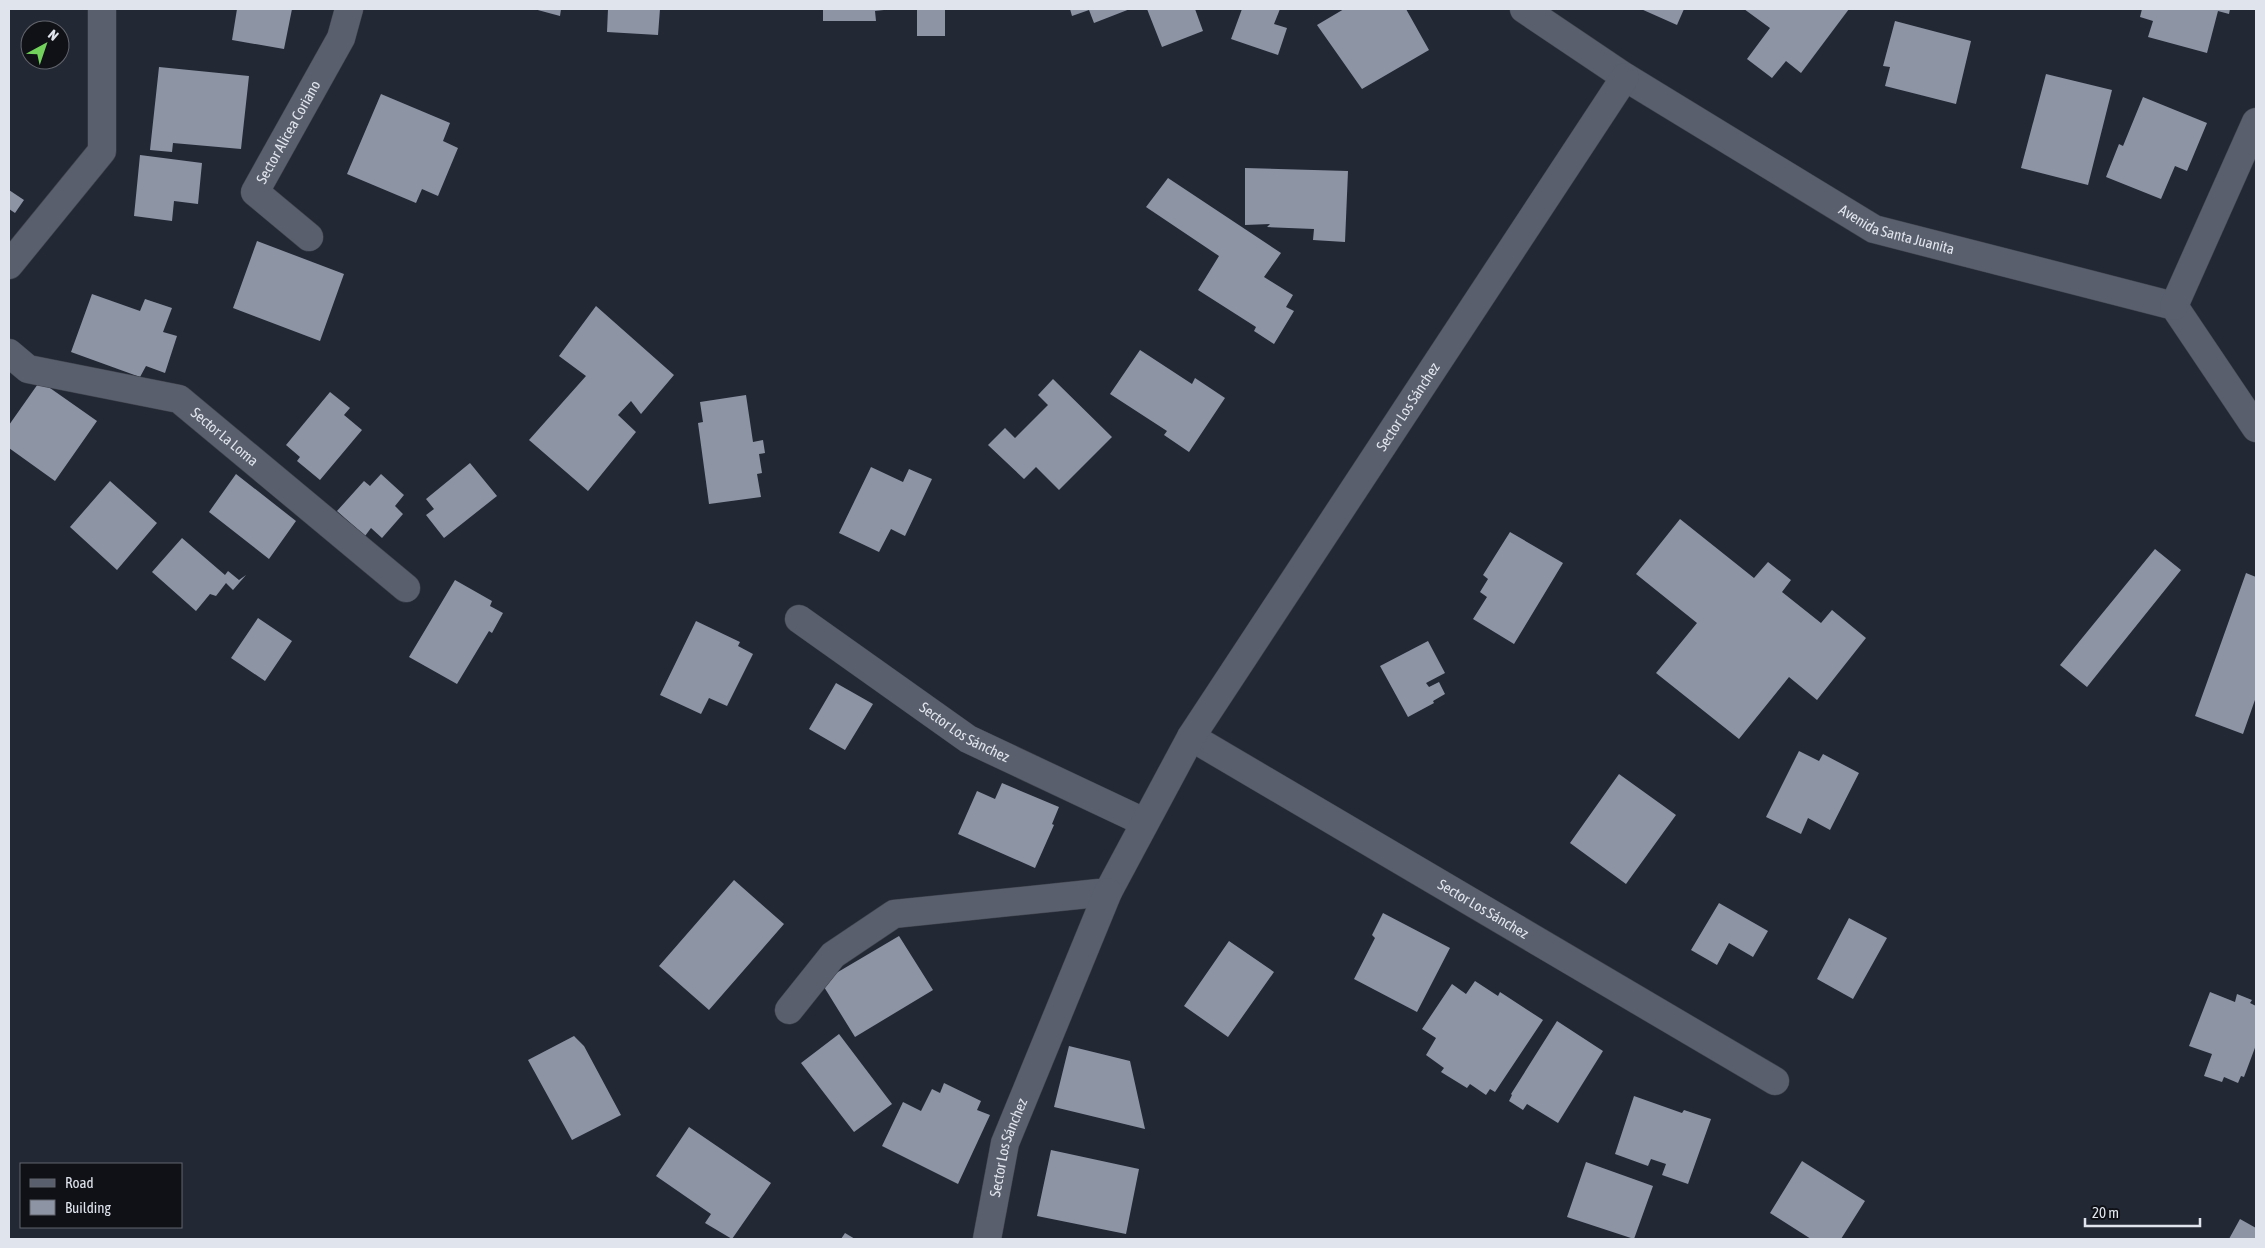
<svg xmlns="http://www.w3.org/2000/svg" width="2265" height="1248" viewBox="0 0 2265 1248" font-family="'Asap Condensed',sans-serif">
	<rect width="100%" height="100%" fill="#232835"/>
	<path fill="#8d94a4" d="M237,9H292L284,49L232,40Z
		M534,9H561L560,16Z
		M608,9H660L658,35L607,32Z
		M823,9H884V10L875,11L876,21H823Z
		M917,9H945V36H917Z
		M1070,9H1130L1094,23L1089,10L1072,16Z
		M1147,9H1195L1203,31L1162,47Z
		M1242,9H1280L1274,24L1287,28L1278,55L1231,39Z
		M1344,9H1406L1429,50L1362,89L1317,25Z
		M1641,9H1684L1677,25Z
		M1744,9H1849L1801,73L1786,61L1772,78L1747,59L1770,28Z
		M2142,9H2230L2229,14L2218,11L2207,53L2148,37L2153,21L2140,17Z
		M1895,21L1971,41L1956,104L1885,86L1890,67L1883,66Z
		M159,67L249,76L241,149L173,143L172,152L150,150Z
		M2046,74L2112,90L2088,185L2021,168Z
		M381,94L450,123L443,141L458,148L438,196L422,189L416,203L347,174Z
		M2143,97L2207,123L2187,171L2175,166L2161,199L2106,177L2119,144L2123,146Z
		M140,155L202,163L198,204L174,201L172,221L134,216Z
		M1245,168L1348,171L1345,242L1313,240L1314,229L1267,227L1270,224L1245,225Z
		M1168,178L1281,253L1264,277L1293,295L1286,307L1294,311L1274,344L1254,331L1256,327L1198,290L1219,256L1146,207Z
		M9,190L24,200L15,213L9,209Z
		M257,241L344,274L320,341L233,308Z
		M92,294L140,311L145,299L172,308L163,332L177,336L165,373L146,366L140,377L71,352Z
		M596,306L674,375L641,414L631,401L618,415L636,432L588,491L529,440L586,376L559,356Z
		M1140,350L1192,384L1195,378L1225,398L1189,452L1164,435L1167,431L1110,394Z
		M1053,379L1112,437L1059,490L1036,467L1024,479L988,445L1005,428L1015,438L1048,405L1038,395Z
		M40,381L97,421L55,481L9,448V425Z
		M330,392L350,408L344,415L362,430L320,480L297,461L300,457L286,445Z
		M746,395L753,442L763,440L765,453L759,454L762,473L757,474L761,497L709,504L698,423L703,422L700,402Z
		M470,463L497,496L444,538L426,515L434,509L426,499Z
		M871,467L903,482L909,469L932,479L905,536L891,529L879,552L839,533Z
		M236,474L296,521L269,559L209,512Z
		M381,474L404,495L395,506L403,514L382,538L371,528L365,536L337,511L364,481L370,486Z
		M110,481L157,523L117,570L70,527Z
		M1680,519L1754,578L1768,562L1791,580L1782,592L1821,623L1832,610L1866,638L1817,700L1789,677L1739,739L1656,673L1697,623L1636,574Z
		M1510,532L1563,563L1514,644L1473,619L1487,597L1480,592L1488,579L1483,575Z
		M182,538L225,575L228,571L239,580L246,575L233,590L226,583L216,596L210,594L196,611L152,572Z
		M2155,549L2181,570L2087,687L2060,665Z
		M2246,573L2256,577V697L2243,734L2195,716Z
		M455,580L492,601L490,606L503,613L492,633L489,631L457,684L409,657Z
		M258,618L292,641L265,681L231,658Z
		M696,621L740,642L738,646L753,654L727,706L709,698L701,714L660,695Z
		M1428,641L1445,673L1426,683L1429,687L1439,682L1445,694L1433,701L1434,703L1408,717L1380,666Z
		M836,683L873,704L845,750L809,729Z
		M1799,751L1819,761L1823,754L1859,773L1830,830L1808,818L1801,834L1766,817Z
		M1619,774L1676,815L1626,884L1570,843Z
		M1002,783L1059,807L1052,824L1054,825L1035,868L958,834L977,791L995,799Z
		M734,880L784,924L709,1010L659,966Z
		M1719,903L1768,931L1753,957L1729,943L1717,965L1691,950Z
		M1383,913L1450,948L1417,1012L1354,979L1375,938L1372,935Z
		M1849,918L1887,938L1853,999L1817,979Z
		M899,936L933,990L855,1037L821,982Z
		M1229,941L1274,972L1228,1037L1184,1006Z
		M1475,981L1498,996L1500,992L1543,1020L1495,1092L1490,1089L1486,1095L1470,1084L1467,1088L1441,1072L1444,1068L1426,1055L1436,1038L1422,1029L1452,984L1466,994Z
		M2210,992L2235,1002L2237,994L2252,1000L2250,1003L2256,1006V1045L2244,1077L2241,1076L2238,1083L2224,1077L2222,1082L2204,1076L2212,1054L2189,1046Z
		M1557,1021L1603,1051L1558,1123L1527,1104L1523,1110L1509,1101L1512,1095L1511,1094Z
		M839,1034L892,1104L854,1132L801,1063Z
		M574,1036L584,1046L621,1115L572,1140L528,1060Z
		M1069,1046L1130,1061L1145,1129L1054,1107Z
		M944,1083L981,1101L977,1110L990,1115L958,1184L882,1146L903,1102L921,1111L932,1089L940,1093Z
		M1634,1096L1682,1113L1684,1110L1711,1119L1688,1184L1662,1175L1666,1164L1651,1159L1648,1166L1615,1154Z
		M689,1127L771,1183L732,1239L705,1223L711,1214L656,1176Z
		M1051,1150L1139,1169L1126,1234L1037,1216Z
		M1802,1161L1865,1201L1841,1239H1811L1770,1213Z
		M1586,1162L1653,1186L1634,1239L1567,1217Z
		M2240,1219L2256,1228V1239H2229Z
		M845,1233L855,1239H841Z"/>
	<g fill="none" stroke-linecap="round" stroke-linejoin="round">
		<g stroke="#3f444e" stroke-width="29">
			<g id="street">
				<path id="s1" d="M1524,9L1625,77L1874,229L2174,306L2256,428"/>
				<path id="s2" d="M309,237L255,192L341,38L349,9"/>
				<path d="M9,265L102,151V9"/>
				<path d="M2174,306L2256,122"/>
				<path id="s3" d="M9,353L28,369L179,399L406,588"/>
				<path id="s4" d="M799,619L968,739L1144,822"/>
				<path id="s5" d="M1191,737L1775,1081"/>
				<path id="s6" d="M789,1010L833,955L894,914L1108,892L1191,737L1625,77"/>
				<path id="s7" d="M987,1239L1005,1143L1108,892"/>
			</g>
		</g>
		<use href="#street" stroke="#595f6d" stroke-width="28"/>
	</g>
	<g text-anchor="middle" stroke-width="5" stroke-linejoin="round" paint-order="stroke">
		<g font-size="15" fill="#e0e4ec" stroke="#0f1117">
			<text dy="5" stroke="none"><textPath href="#s2" startOffset="139">Sector Alicea Coriano</textPath></text>
			<text dy="5" stroke="none"><textPath href="#s1" startOffset="435">Avenida Santa Juanita</textPath></text>
			<text dy="5" stroke="none"><textPath href="#s6" startOffset="930">Sector Los Sánchez</textPath></text>
			<text dy="5" stroke="none"><textPath href="#s3" startOffset="238">Sector La Loma</textPath></text>
			<text dy="5" stroke="none"><textPath href="#s4" startOffset="201">Sector Los Sánchez</textPath></text>
			<text dy="5" stroke="none"><textPath href="#s5" startOffset="339">Sector Los Sánchez</textPath></text>
			<text dy="5" stroke="none"><textPath href="#s7" startOffset="94">Sector Los Sánchez</textPath></text>
		</g>
	</g>
	<rect width="2265" height="1248" fill="none" stroke="#e0e4ec" stroke-width="20"/>
	<rect x="20" y="1163" width="162" height="65" fill="#0f1117" stroke="#63656c"/>
	<rect x="30" y="1179" width="25" height="8" fill="#595f6d" stroke="#63656c"/>
	<text x="65" y="1188" font-size="15" fill="#e0e4ec">Road</text>
	<rect x="30" y="1200" width="25" height="15" fill="#8d94a4" stroke="#63656c"/>
	<text x="65" y="1213" font-size="15" fill="#e0e4ec">Building</text>
	<g transform="translate(45 45) rotate(40)"><circle r="24" fill="#0f1117" stroke="#63656c"/>
	<path d="M0-4L9 19L0 12L-9 19Z" fill="#73d25c"/>
	<text y="-8" font-size="14" font-weight="bold" text-anchor="middle" fill="#e0e4ec">N</text>
	</g>
	<path d="M2085 1218v8h115v-8" fill="none" stroke="#e0e4ec" stroke-width="2.5"/>
	<text x="2092" y="1218" font-size="15" fill="#e0e4ec" stroke="#0f1117" stroke-width="4" paint-order="stroke">20 m</text>
</svg>
